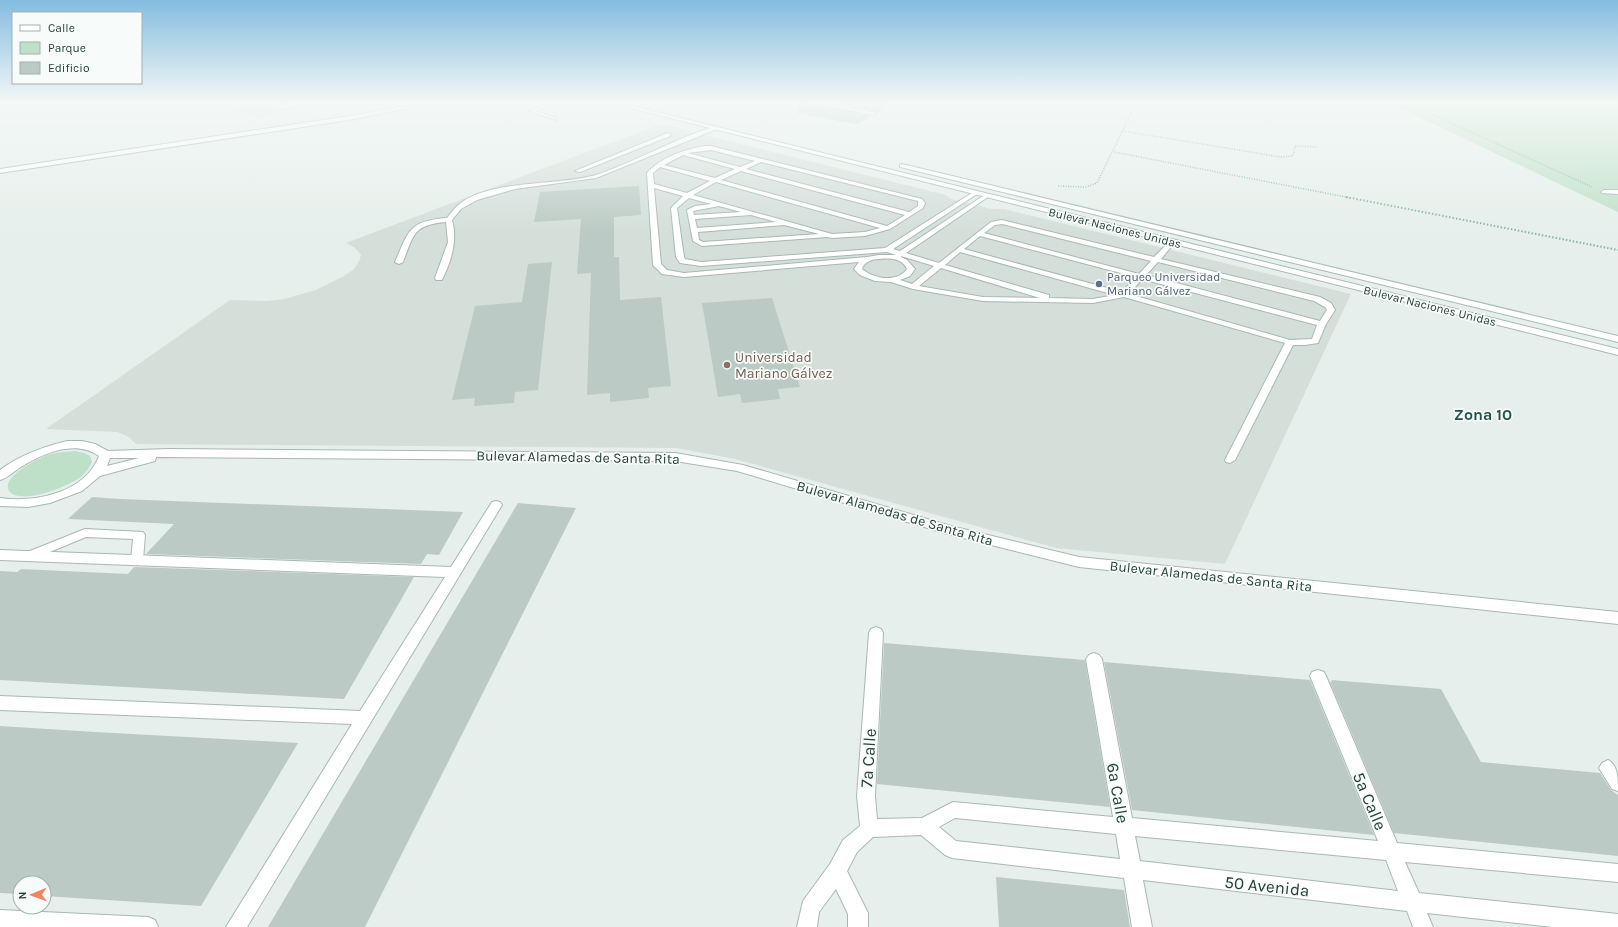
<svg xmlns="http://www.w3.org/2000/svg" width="1618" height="927" viewBox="0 0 1618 927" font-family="Karla,sans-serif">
	<rect width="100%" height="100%" fill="#e6efeb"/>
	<path fill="#d4dfda" d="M210,103H316L260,118Z
		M661,124L946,195L951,199L992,209H1004L1351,294L1225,564L1056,548L735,459L676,448L136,444L129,437L117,432L46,429L230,300L267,301L284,299L316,290L344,276L354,269L359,261L361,255L355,248L346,243Z"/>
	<path fill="#bfe0c8" d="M1390,103H1618V212L1400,108Z
		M75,451L84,453L90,456L92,462C89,468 86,472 81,477C69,486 21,506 9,491C0,476 41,457 51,454C59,452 67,452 75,451Z"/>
	<path fill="#bbcac4" d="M799,103H811L871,116L857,124L798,114Z
		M832,103H893L878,112Z
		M639,186L641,215L614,217V257H619L620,300L661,297L671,386L648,388L649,398L610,402V393L587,395L591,273L577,274L581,219L534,222L540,192Z
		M552,262L538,390L515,392L514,403L474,406L475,398L452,400L475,306L522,302L528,264Z
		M772,298L800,387L778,389L780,399L742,403L740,394L718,397L702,303Z
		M92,497L120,499L463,512L439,555L427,554L421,564L146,554L174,524L68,519Z
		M518,503L576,508L365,927H268Z
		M134,567L414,577L344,699L0,680V571L17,572L21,569L128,574Z
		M884,643L1085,660L1110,807L877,784Z
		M1104,662L1310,680L1374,835L1132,810Z
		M1331,680L1441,689L1481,762L1600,773L1611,790L1618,795V856L1394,833L1330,682H1332Z
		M0,726L95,732L298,743L201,906L44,896V883H20V894L0,893Z
		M996,877L1124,890L1130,927H999Z"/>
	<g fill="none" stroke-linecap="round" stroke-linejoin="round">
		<g stroke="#a8b8b2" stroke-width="2">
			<path id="lane" d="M271,103H277L276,105L299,103C292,107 279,110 272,106Z
				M550,103H556L536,111L556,118V120L529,111Z
				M715,126L718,128L717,129L596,178L515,189L477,200L461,209L452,220C458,240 451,262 442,280H436L435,278L448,242L446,222C413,225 414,234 403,262L399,264L395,262C409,230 409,221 447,218C450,214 453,210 457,206C488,178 560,187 599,174C638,160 675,139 715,126Z
				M668,133L671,135L670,136L580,172L575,171Z
				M704,146H711L922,199L925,203L923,208L890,229L865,236L832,238L827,237L702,246L693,241L687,210L695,206L711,204L689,198L677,208L684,257L685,259L701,262L885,248L975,191L977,192V194L893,249L900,251L986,194L989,196L988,197L906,253L939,263L991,222L1002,220L1154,257L1170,241L1172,240L1175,242L1161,259L1320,297L1331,303L1335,310L1326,324L1318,343L1305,345H1293L1235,460L1230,463L1226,462L1225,460L1285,343L1124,297L1093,303L983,301L913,289L891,282L875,281L860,275L854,269L859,262L684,277L662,274L653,265L647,173C661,157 684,150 704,146ZM711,150L755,161L740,167L688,153ZM683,155L735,169L715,178L664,165ZM761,162L918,201V206L909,212L746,169ZM660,167L710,181L687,193L654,184L653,173ZM741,171L905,215L887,226L721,180ZM716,182L880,228L865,232L832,234L693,195ZM654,188L683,196L671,208L676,257L680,263L701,266L887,252L896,255H879L867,257L684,273L667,270L661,264ZM719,206L741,212L694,215L693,211ZM751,215L776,222L697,228L695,219ZM1002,224L1151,261L1139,274L984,233L995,225ZM784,225L819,234L703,242L699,240L698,232ZM980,236L1136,277L1122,292L964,249ZM960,252L1115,295L1093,299L1049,298V295L945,265ZM901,257V256L934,266L912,284L900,280L910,276L915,269L907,260ZM879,259C890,258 902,258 907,269C897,283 874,279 862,269C864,262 872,259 879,259ZM1158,262L1314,301L1325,307L1327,310L1320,321L1146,275ZM941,268L1040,298L983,297L919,286ZM1142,279L1317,325L1312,339L1290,340L1129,294Z
				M1604,190H1618V194L1602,193L1601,192Z
				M85,529L143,532L145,535L143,560L141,563H133L131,560L133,539L86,537L33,559H25L23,556L25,553Z"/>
		</g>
		<g stroke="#a8b8b2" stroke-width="2">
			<path id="street" d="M423,103H435L349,120L0,173V169L349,116Z
				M812,103H825L877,113L874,115Z
				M67,441H82L95,444L108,451L169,449L675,453L743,465L951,526L1079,557L1618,612V624L1079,567L951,535L737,471L675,461L156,457L155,461L100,476L82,491L50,503L28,507L0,506V498C35,503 85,493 99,456C76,439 43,453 21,467C14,471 8,478 0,480V470C20,455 43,447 67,441ZM110,458H139L107,466Z
				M496,501L500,502L502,505L247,927H226L352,724L0,710V696L360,711L445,577L0,560V550L451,567L492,502Z
				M876,627L881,629L883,633L875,796L877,819L922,818L953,802L1113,817L1086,659L1089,655L1094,653L1099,655L1102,659L1132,818L1378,841L1310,676L1312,672L1318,670L1324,672L1326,676L1397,843L1618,864V882L1405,862L1419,893L1618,914V927H1553L1427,913L1433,927H1413L1407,911L1143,880L1152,927H1132L1124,878L952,858L945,855L921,835L873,837L857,852L847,871L868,913V927H848V914L836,889L819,912L817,927H797L803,901L830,864L843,840L860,826L857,796L869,633L871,629ZM955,818L1116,834L1120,859L956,841L939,827ZM1135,836L1386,860L1398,891L1140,861Z
				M1608,760C1618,765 1618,779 1618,791L1612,789L1599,768L1602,763Z
				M0,910L148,917L155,920L158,927H0Z"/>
		</g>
		<g stroke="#a4bbb3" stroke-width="2">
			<path id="secondary" d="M610,103H620L1618,349V355Z
				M902,164L1618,336V342L900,167V165Z"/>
		</g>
		<path stroke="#86b3a5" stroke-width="1.5" stroke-dasharray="1 1.5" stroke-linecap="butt" d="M1407,103L1592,187
			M1123,131L1281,157L1293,156L1295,146L1318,147
			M1114,152L1351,198
			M1058,186L1086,187L1097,183L1136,103"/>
		<path stroke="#86b3a5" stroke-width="2" stroke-dasharray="1.5 2" stroke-linecap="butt" d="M1346,197L1618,250"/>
		<use href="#lane" fill="#fff" fill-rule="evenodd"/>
		<use href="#street" fill="#fff" fill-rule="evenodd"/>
		<use href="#secondary" fill="#fff" fill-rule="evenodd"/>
	</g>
	<linearGradient id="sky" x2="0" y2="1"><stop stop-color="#84bce0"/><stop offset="0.44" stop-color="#f4f8f6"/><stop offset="1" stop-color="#f4f8f6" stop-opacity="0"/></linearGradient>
	<rect width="1618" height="233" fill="url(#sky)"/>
	<circle fill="#5c6f8a" stroke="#f7fbf9" stroke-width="1.5" cx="1099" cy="284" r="4"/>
	<circle fill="#8d6e63" stroke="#f7fbf9" stroke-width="1.5" cx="727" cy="365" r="4"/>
	<g text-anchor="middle" stroke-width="3.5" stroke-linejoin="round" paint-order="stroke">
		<g font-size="12" fill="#24423a" stroke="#f7fbf9">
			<text transform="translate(1115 228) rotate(14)" y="4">Bulevar Naciones Unidas</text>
			<text transform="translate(1430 306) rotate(14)" y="4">Bulevar Naciones Unidas</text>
		</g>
		<g font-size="12" fill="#4e5e75" stroke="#f7fbf9" text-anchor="start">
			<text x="1107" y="281">Parqueo Universidad<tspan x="1107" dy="14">Mariano Gálvez</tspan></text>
		</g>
		<g font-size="14" fill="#785e54" stroke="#f7fbf9" text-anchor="start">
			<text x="735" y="362">Universidad<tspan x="735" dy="16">Mariano Gálvez</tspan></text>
		</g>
		<g font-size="14" fill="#24423a" stroke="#f7fbf9">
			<text transform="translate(578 457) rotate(1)" y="5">Bulevar Alamedas de Santa Rita</text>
			<text transform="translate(895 513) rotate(16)" y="5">Bulevar Alamedas de Santa Rita</text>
			<text transform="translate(1211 576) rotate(6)" y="5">Bulevar Alamedas de Santa Rita</text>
		</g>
		<g font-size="16" font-weight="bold" fill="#1f5548" stroke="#f7fbf9">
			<text x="1483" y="420">Zona 10</text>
		</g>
		<g font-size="17" fill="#24423a" stroke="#f7fbf9">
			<text transform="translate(868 758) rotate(-86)" y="6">7a Calle</text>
			<text transform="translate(1118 793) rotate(80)" y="6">6a Calle</text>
			<text transform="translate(1370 801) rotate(67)" y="6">5a Calle</text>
			<text transform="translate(1267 886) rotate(6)" y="6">50 Avenida</text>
		</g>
	</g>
	<rect x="12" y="12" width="130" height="72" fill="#f7fbf9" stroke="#a3b1ad"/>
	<rect x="20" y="25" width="20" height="6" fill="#ffffff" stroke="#a3b1ad"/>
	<text x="48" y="32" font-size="12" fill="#24423a">Calle</text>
	<rect x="20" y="42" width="20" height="12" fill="#bfe0c8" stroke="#a3b1ad"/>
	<text x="48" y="52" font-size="12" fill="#24423a">Parque</text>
	<rect x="20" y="62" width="20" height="12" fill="#bbcac4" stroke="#a3b1ad"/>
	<text x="48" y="72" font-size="12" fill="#24423a">Edificio</text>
	<g transform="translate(32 895) rotate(268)"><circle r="19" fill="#f7fbf9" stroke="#a3b1ad"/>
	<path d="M0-3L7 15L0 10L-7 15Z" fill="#f4845f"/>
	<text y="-6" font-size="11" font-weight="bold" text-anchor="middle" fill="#24423a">N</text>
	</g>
</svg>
